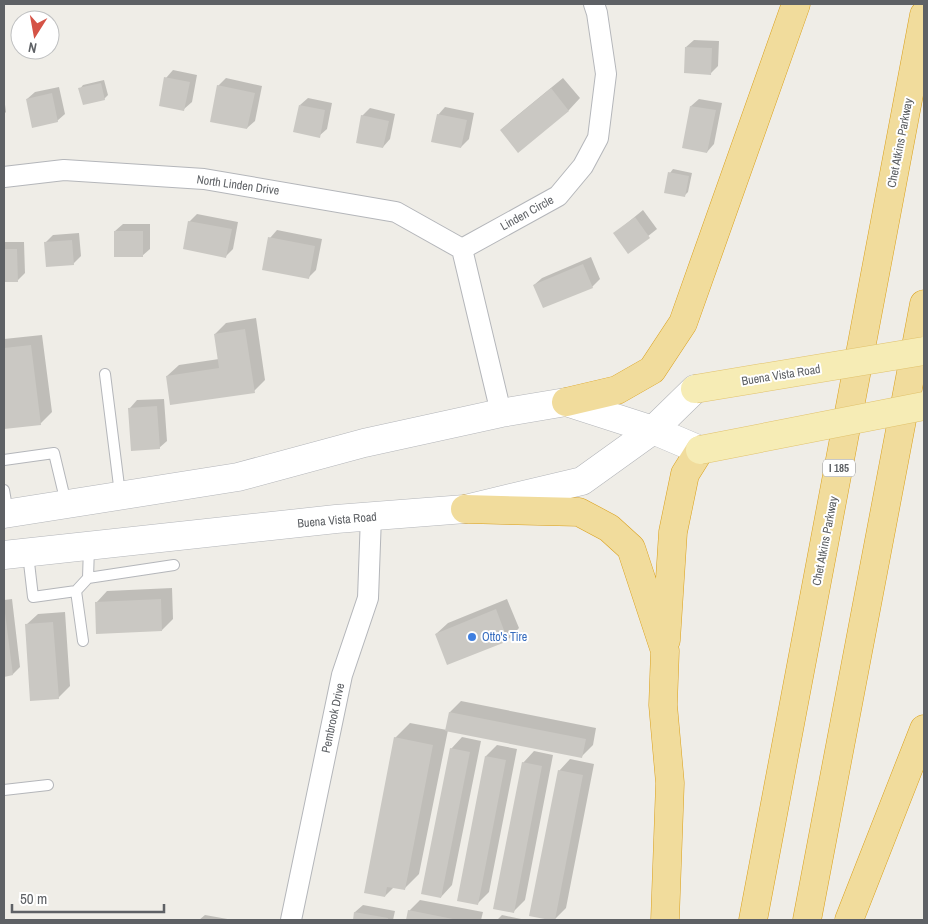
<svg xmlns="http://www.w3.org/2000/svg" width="928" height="924" viewBox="0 0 928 924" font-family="'Archivo Narrow',sans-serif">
	<rect width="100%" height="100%" fill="#efede7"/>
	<path fill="#0003" d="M694,40L719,41L718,66L711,73L686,47Z
		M173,70L197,75L192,102L184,109L166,78Z
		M226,78L262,86L255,121L247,128L218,86Z
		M563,78L580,98L569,110L518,151L501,130L513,119Z
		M104,80L108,95L104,99L80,89L83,85Z
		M59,87L65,114L57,121L27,99L35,92Z
		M4,97L6,112L4,114Z
		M308,98L332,103L327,129L319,136L300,105Z
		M699,99L722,103L714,144L707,152L683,147L691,106Z
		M445,107L474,113L469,139L461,147L438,115Z
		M370,108L395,114L390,139L383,147L362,116Z
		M673,169L692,173L688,192L684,196L670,173Z
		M643,210L657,229L628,252L615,233Z
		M197,214L238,222L233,249L226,256L189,222Z
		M123,224H150V249L142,256L115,231Z
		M277,230L322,239L316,270L308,278L270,238Z
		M79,233L81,256L73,264L45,243L53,235Z
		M4,242H24L25,273L18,280L4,281Z
		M591,257L600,279L592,287L534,285L542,278Z
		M256,318L265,380L254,391L167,376L179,365L219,359L215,334L226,323Z
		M42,335L52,412L40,424L4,428V339Z
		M164,399L167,441L159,448L130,408L137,400Z
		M172,588L173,619L162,630L96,603L107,591Z
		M12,599L20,667L13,674L4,675V600Z
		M507,599L519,628L508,640L448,663L436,634L448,623Z
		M65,612L70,686L58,698L26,625L38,614Z
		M461,701L596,728L593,745L582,756L448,730L419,874L404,889L394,887L385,896L395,738L410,723L447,730L450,712Z
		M462,737L481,741L452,885L441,897L451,749Z
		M497,745L517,749L489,892L477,904L486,756Z
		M534,751L553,755L525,900L513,912L523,763Z
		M570,759L594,764L566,908L554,920L559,771Z
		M420,900L483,912L481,920H407L409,911Z
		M363,905L395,911L393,920H354L355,912Z
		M205,915L233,920H199Z
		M502,915L526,920H497Z"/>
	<path fill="#cac8c3" d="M685,47L712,48L711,75L684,73Z
		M164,77L190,82L184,111L159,106Z
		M101,83L105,100L83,105L78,88Z
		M217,85L255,93L247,129L210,122Z
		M551,88L569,111L518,153L500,130Z
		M52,93L58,122L32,128L26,99Z
		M299,105L325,110L320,138L293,132Z
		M690,106L716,110L707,153L682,148Z
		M437,114L467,120L461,148L431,142Z
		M361,115L389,121L383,148L356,143Z
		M668,172L689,176L685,197L664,193Z
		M635,217L650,238L628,254L613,233Z
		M188,221L232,229L226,258L183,249Z
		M114,231H143V257H114Z
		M268,237L315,246L309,279L262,270Z
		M72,240L74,265L46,267L44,242Z
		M4,249H17L18,282H4Z
		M583,264L593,288L543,308L533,285Z
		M245,329L255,393L170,405L166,376L219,368L214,334Z
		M31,345L41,425L4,429V348Z
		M157,406L160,449L131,451L128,408Z
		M161,599L162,631L96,634L95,602Z
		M4,605L13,675L4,677Z
		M496,609L508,641L447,665L435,634Z
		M53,622L59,699L30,701L25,624Z
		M449,712L586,739L582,758L445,731Z
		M394,737L433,745L405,890L387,887L385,897L364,893Z
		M450,748L470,752L441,898L421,894Z
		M485,756L506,760L478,905L457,901Z
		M522,762L542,766L514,913L493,909Z
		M558,770L583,775L555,920H550L529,916Z
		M408,910L453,919V920H406Z
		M354,912L388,918V920H353Z"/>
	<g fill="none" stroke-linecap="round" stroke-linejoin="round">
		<g stroke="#b4b6ba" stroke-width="12">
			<path id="lane" d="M105,374L120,494
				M4,460L54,453L66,503
				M4,490L8,513
				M28,554L33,597L76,591L83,641
				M88,578L174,565
				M76,591L88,578L89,547
				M4,790L48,785"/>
		</g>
		<g stroke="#b4b6ba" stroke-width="22">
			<path id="street" d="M4,177L64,170L204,179L396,212L462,249
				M462,249L558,196L583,166L598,138L606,74L597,13L594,4
				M462,249L501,413
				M291,920L342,675L368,598L371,516"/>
		</g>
		<g stroke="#b3b5b9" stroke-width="29">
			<path id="secondary" d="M4,514L238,477L364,443L501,413L566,402L653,430L700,450
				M4,555L336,519L465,509L582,481L653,430L695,389"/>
		</g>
		<g stroke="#daa01b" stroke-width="29">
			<path id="highway" d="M566,402L617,390L652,370L683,323L796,4
				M465,509L579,512L609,528L631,548L665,651L663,705L670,783L665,920
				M666,640L673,532L685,474L700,450
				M753,920L924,15
				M807,920L924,304
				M849,920L924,729"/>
		</g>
		<use href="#lane" stroke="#fff" stroke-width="10"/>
		<use href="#street" stroke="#fff" stroke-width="20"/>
		<use href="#secondary" stroke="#fff" stroke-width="28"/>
		<use href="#highway" stroke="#f1dc9c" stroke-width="28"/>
		<g stroke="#e1c26d" stroke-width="29" stroke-linecap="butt">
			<path id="primary-bridge" d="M695,389L924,351
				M700,450L924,406"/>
		</g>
		<use href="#primary-bridge" stroke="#f6ecb5" stroke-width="28"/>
	</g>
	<circle fill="#3f7fe0" stroke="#fff" stroke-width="2" cx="472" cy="637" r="5"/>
	<g text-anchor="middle" stroke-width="4" stroke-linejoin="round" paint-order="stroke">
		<rect fill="#fff" stroke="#8e9093" stroke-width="1" x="823" y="459.5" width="32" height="17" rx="4"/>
		<g font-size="11" font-weight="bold" fill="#5e6165">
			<text x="839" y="472">I 185</text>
		</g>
		<g font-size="12" fill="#5e6165" stroke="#fff">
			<text transform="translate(900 143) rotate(-79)" y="4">Chet Atkins Parkway</text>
			<text transform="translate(238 185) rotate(8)" y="4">North Linden Drive</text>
			<text transform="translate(527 213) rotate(-29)" y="4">Linden Circle</text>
			<text transform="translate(781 375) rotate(-9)" y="4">Buena Vista Road</text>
			<text transform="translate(337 520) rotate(-5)" y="4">Buena Vista Road</text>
			<text transform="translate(825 541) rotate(-79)" y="4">Chet Atkins Parkway</text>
			<text transform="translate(333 718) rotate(-78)" y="4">Pembrook Drive</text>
		</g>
		<g font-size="12" fill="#366cbe" stroke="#fff" text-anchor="start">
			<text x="482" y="641">Otto's Tire</text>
		</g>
	</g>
	<rect width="928" height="924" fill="none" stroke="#5e6165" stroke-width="10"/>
	<g transform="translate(35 35) rotate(191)"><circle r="24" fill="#ffffff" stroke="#bfc0c1"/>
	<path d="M0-4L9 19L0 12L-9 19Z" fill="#d55346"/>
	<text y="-8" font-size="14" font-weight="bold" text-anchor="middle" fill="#5e6165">N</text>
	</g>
	<path d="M12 904v8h152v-8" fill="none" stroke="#5e6165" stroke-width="2.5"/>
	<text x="20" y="904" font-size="15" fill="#5e6165" stroke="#ffffff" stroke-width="4" paint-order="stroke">50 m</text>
</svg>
